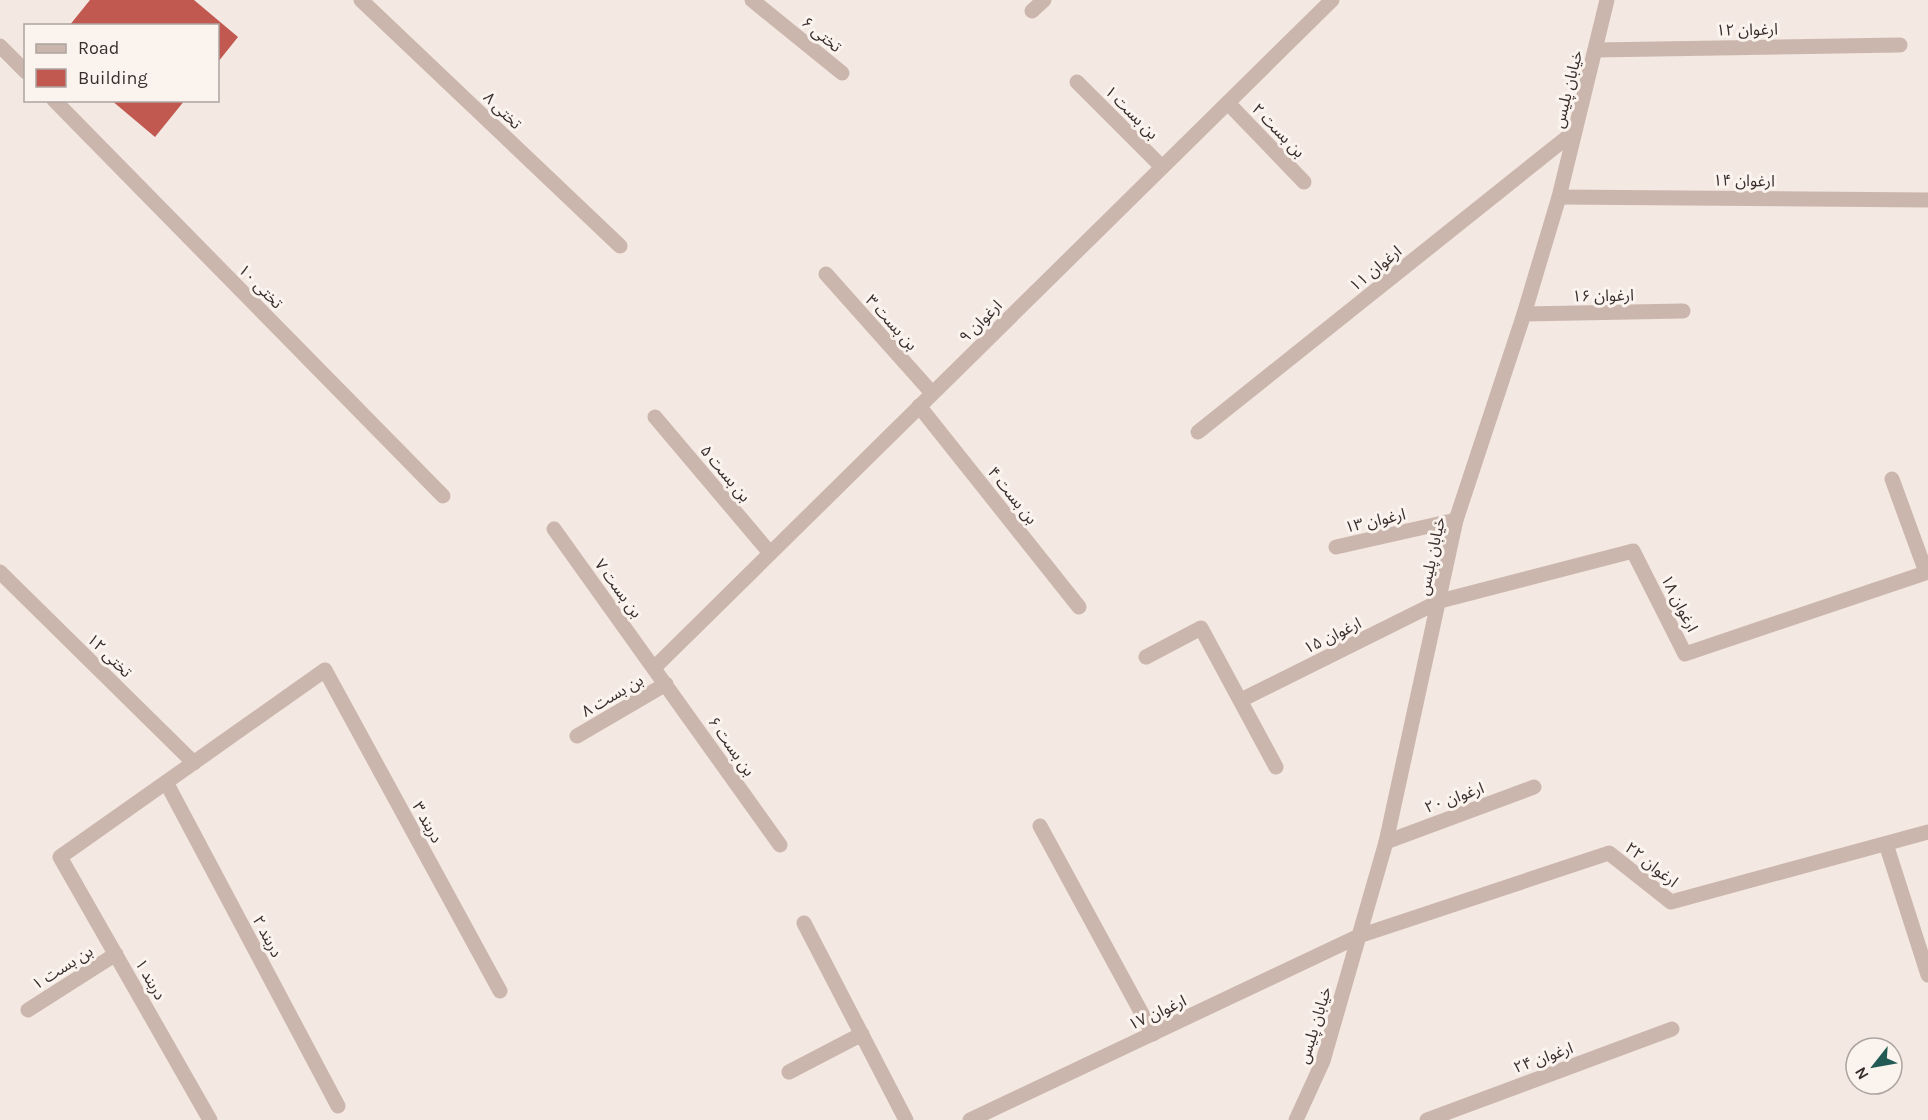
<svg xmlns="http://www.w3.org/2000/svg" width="1928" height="1120" viewBox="0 0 1928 1120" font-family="Karla,'Noto Sans Arabic',sans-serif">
	<rect width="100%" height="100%" fill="#f3e8e2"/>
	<path fill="#c25950" d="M90,0H194L238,37L218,62V26H69Z
		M111,100H185L155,137Z"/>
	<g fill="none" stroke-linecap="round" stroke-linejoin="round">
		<path stroke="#cbb6ad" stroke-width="15" d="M361,0L620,246
			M752,0L842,73
			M1032,11L1044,0
			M0,46L26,72
			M1595,50L1900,45
			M1077,82L1162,167
			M54,100L443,496
			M1228,103L1304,182
			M1559,197L1928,200
			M826,274L932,393
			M1524,314L1683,311
			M919,406L1079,607
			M655,417L770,553
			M1198,432L1575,131
			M1892,479L1926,572
			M554,529L780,845
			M1336,547L1456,520
			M0,572L194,763
			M1146,657L1201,628L1276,767
			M1241,700L1440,601L1633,551L1685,654L1928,572
			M577,736L666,684
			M166,782L338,1106
			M1386,842L1534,787
			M1886,844L1928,975
			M804,923L906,1120
			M28,1010L116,954
			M789,1072L862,1034
			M210,1120L60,857L325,670L500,991
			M970,1120L1359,936
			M1427,1120L1672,1029"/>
		<path stroke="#cbb6ad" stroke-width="15" d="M654,668L1332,0
			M1040,826L1153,1034
			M1359,936L1609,853L1671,902L1928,832
			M1296,1120L1323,1061L1386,842L1456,520L1524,314L1559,197L1607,0"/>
	</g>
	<g text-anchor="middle" stroke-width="6" stroke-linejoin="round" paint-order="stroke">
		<g font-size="16" fill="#3a2e2c" stroke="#faf3ee">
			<text transform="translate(1747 29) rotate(-1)" y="6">ارغوان ۱۲</text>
			<text transform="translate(822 34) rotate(39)" y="6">تختی ۶</text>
			<text transform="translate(1567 89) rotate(-76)" y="6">خیابان پلیس</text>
			<text transform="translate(503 110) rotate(44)" y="6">تختی ۸</text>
			<text transform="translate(1132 112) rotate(45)" y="6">بن بست ۱</text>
			<text transform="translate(1279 130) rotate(46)" y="6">بن بست ۲</text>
			<text transform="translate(1744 180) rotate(1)" y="6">ارغوان ۱۴</text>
			<text transform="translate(1375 268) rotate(-39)" y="6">ارغوان ۱۱</text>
			<text transform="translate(261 286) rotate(45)" y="6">تختی ۱۰</text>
			<text transform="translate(1603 295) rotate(-1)" y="6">ارغوان ۱۶</text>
			<text transform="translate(980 321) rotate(-45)" y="6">ارغوان ۹</text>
			<text transform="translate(892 322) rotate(48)" y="6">بن بست ۳</text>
			<text transform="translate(726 473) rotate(50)" y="6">بن بست ۵</text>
			<text transform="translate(1013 495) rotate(51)" y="6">بن بست ۴</text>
			<text transform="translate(1375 520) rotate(-13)" y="6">ارغوان ۱۳</text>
			<text transform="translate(1431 556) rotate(-78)" y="6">خیابان پلیس</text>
			<text transform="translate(619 588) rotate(54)" y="6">بن بست ۷</text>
			<text transform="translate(1680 603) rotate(63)" y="6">ارغوان ۱۸</text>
			<text transform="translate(1332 635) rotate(-26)" y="6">ارغوان ۱۵</text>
			<text transform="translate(110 655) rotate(44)" y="6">تختی ۱۲</text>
			<text transform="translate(612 695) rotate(-30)" y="6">بن بست ۸</text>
			<text transform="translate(732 746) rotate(55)" y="6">بن بست ۶</text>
			<text transform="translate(1454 797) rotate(-20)" y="6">ارغوان ۲۰</text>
			<text transform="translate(428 822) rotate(61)" y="6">دربند ۳</text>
			<text transform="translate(1652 864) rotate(38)" y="6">ارغوان ۲۲</text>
			<text transform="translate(268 936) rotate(62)" y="6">دربند ۲</text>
			<text transform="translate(62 967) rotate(-32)" y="6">بن بست ۱</text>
			<text transform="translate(151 979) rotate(60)" y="6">دربند ۱</text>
			<text transform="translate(1157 1012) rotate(-25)" y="6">ارغوان ۱۷</text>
			<text transform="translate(1314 1025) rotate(-73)" y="6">خیابان پلیس</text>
			<text transform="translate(1543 1057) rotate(-20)" y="6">ارغوان ۲۴</text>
		</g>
	</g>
	<rect x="24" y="24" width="195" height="78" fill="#faf3ee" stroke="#ada4a0" stroke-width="1.5"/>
	<rect x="36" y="44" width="30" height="9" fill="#cbb6ad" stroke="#ada4a0" stroke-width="1.5"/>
	<text x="78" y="54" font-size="18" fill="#3a2e2c">Road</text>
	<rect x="36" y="69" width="30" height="18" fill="#c25950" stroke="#ada4a0" stroke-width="1.5"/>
	<text x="78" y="84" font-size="18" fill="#3a2e2c">Building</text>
	<g transform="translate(1874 1066) rotate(239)"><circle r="28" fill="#faf3ee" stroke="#ada4a0" stroke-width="1.5"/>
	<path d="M0-4.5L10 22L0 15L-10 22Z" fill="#225b55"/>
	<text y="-9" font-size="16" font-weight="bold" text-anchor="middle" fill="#3a2e2c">N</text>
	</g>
</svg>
